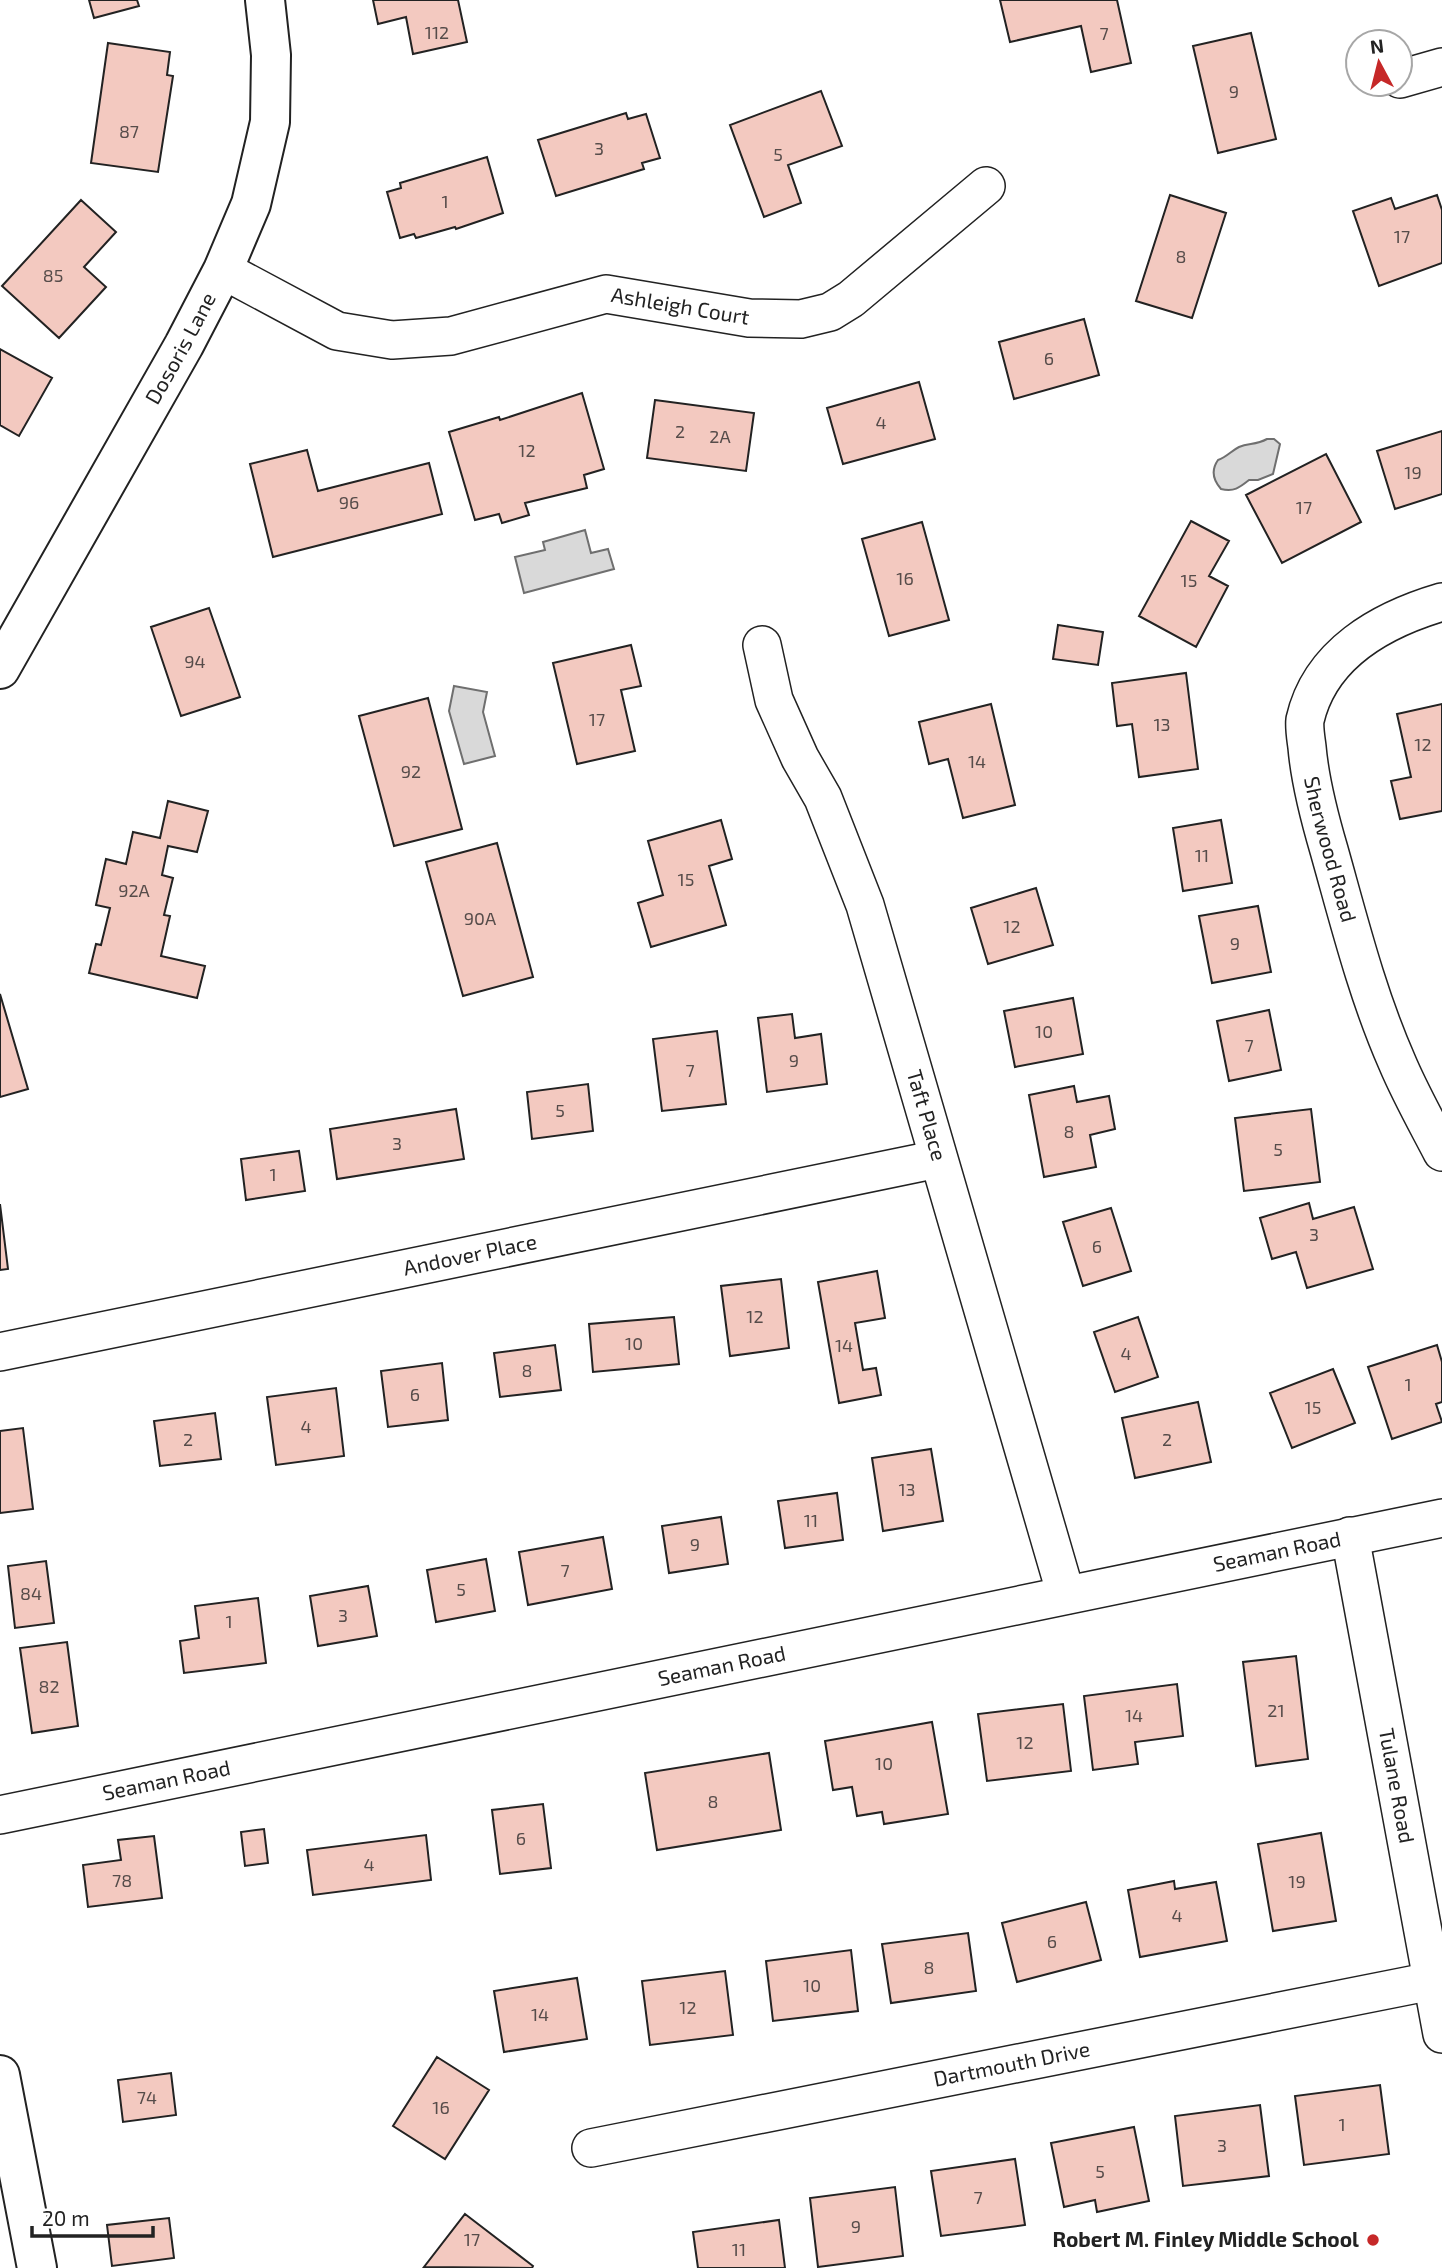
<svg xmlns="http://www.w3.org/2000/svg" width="1442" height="2268" viewBox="0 0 1442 2268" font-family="'Exo 2',sans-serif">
	<rect width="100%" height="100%" fill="#fff"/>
	<path fill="#d9d9d9" stroke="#6f6f6f" stroke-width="2" d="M1267,439H1274L1280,444L1273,474L1258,480H1249C1239,488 1234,492 1221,489C1213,480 1211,470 1218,460C1227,457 1231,451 1239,447C1249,443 1256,445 1267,439Z
		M585,530L591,553L608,549L614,569L524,593L515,557L545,550L543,542Z
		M454,686L487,692L483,712L495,756L464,764L449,711Z"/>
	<path fill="#f3c9c0" stroke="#222" stroke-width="2" d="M89,0H137L139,6L94,18Z
		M373,0H458L467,42L413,54L406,17L378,24Z
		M1000,0H1117L1131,63L1091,72L1081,26L1010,42Z
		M1251,33L1276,139L1218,153L1193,46Z
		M108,43L170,52L167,75L173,76L158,172L91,163Z
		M821,91L842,146L788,165L801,203L764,217L730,125Z
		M626,113L628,119L646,114L660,158L642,163L644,169L556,196L538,140Z
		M487,157L503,213L456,229L455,227L416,238L414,234L400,238L387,192L401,188L400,183Z
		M1170,195L1226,213L1192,318L1136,301Z
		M1437,195L1442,210V263L1379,286L1353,211L1391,198L1395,209Z
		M81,200L116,232L84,267L106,287L59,338L2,286Z
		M1084,319L1099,375L1014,399L999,342Z
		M0,349L52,378L19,436L0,425Z
		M919,382L935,439L843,464L827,408Z
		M582,393L604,469L584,475L587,488L525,503L529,515L502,523L499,514L475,520L449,432L499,417L500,420Z
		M655,400L754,413L746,471L647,458Z
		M1442,431V494L1395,509L1377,451Z
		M307,450L318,491L429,463L442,514L273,557L250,464Z
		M1326,454L1361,522L1282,563L1246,495Z
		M1191,521L1229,541L1209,576L1228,586L1196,647L1139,616Z
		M922,522L949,620L889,636L862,539Z
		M209,608L240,697L181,716L151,627Z
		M1058,625L1103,632L1098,665L1053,659Z
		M631,645L641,686L621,690L635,751L577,764L553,663Z
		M1186,673L1198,769L1139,777L1132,724L1117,726L1112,683Z
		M428,698L462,829L394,846L359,716Z
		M991,704L1015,805L963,818L948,759L929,764L919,722Z
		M1442,704V811L1400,819L1391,781L1411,777L1397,714Z
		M168,801L208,811L197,852L168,846L162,875L173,878L164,915L170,916L161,956L205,966L197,998L89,973L96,944L101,945L110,908L96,905L106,859L126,864L133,832L160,838Z
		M721,820L732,859L709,866L726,925L651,947L638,903L663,895L648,841Z
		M1221,820L1232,883L1183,891L1173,828Z
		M497,843L533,977L463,996L426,862Z
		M1036,888L1053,945L988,964L971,908Z
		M1258,906L1271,972L1212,983L1199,916Z
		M0,994L28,1089L0,1097Z
		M1073,998L1083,1054L1015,1067L1004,1011Z
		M1269,1010L1281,1070L1229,1081L1217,1021Z
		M792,1014L795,1038L821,1034L827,1084L767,1092L758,1018Z
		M717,1031L726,1104L662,1111L653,1039Z
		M588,1084L593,1131L532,1139L527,1092Z
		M1074,1086L1077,1102L1109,1096L1115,1129L1090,1135L1096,1167L1044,1177L1029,1095Z
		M456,1109L464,1159L337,1179L330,1129Z
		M1311,1109L1320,1182L1244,1191L1235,1118Z
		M299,1151L305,1191L246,1200L241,1159Z
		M1309,1203L1313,1219L1354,1207L1373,1269L1307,1288L1296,1252L1272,1259L1260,1218Z
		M0,1204L8,1269L0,1270Z
		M1111,1208L1131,1271L1083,1286L1063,1222Z
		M877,1271L885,1318L855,1323L863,1370L876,1368L881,1395L839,1403L818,1282Z
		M781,1279L789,1348L730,1356L721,1286Z
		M674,1317L679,1364L593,1372L589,1324Z
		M1138,1317L1158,1377L1115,1392L1094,1332Z
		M555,1345L561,1390L500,1397L494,1353Z
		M1437,1345L1442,1362V1402L1436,1404L1442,1422L1392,1439L1368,1367Z
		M442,1363L448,1420L388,1427L381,1371Z
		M1333,1369L1355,1423L1292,1448L1270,1393Z
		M336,1388L344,1456L276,1465L267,1397Z
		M1198,1402L1211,1462L1135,1478L1122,1418Z
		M215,1413L221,1459L160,1466L154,1421Z
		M23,1428L33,1509L0,1513V1431Z
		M931,1449L943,1521L883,1531L872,1458Z
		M837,1493L843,1540L785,1548L778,1501Z
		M721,1517L728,1564L669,1573L662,1526Z
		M603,1537L612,1589L528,1605L519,1552Z
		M486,1559L495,1611L436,1622L427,1570Z
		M46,1561L54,1623L15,1628L8,1566Z
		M368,1586L377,1636L318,1646L310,1596Z
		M258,1598L266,1663L184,1673L180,1641L199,1638L195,1606Z
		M67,1642L78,1726L32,1733L20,1648Z
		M1296,1656L1308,1759L1256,1766L1243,1662Z
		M1177,1684L1183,1736L1135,1742L1138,1764L1093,1770L1084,1696Z
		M1063,1704L1071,1771L987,1781L978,1714Z
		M932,1722L948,1814L884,1824L882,1812L857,1816L852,1787L833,1790L825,1741Z
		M769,1753L781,1830L657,1850L645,1773Z
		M543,1804L551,1868L500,1874L492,1810Z
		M264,1829L268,1863L245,1866L241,1832Z
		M1321,1833L1336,1921L1273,1931L1258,1844Z
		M426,1835L431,1880L313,1895L307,1850Z
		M154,1836L162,1898L88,1907L83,1865L121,1860L118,1840Z
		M1174,1881L1175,1889L1216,1882L1227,1941L1140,1957L1128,1890Z
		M1086,1902L1101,1960L1017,1982L1002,1923Z
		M968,1933L976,1991L891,2003L882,1944Z
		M851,1950L858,2011L773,2021L766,1961Z
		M725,1971L733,2035L650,2045L642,1981Z
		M577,1978L587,2039L504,2052L494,1991Z
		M437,2057L489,2090L445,2159L393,2126Z
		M171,2073L176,2115L123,2122L118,2080Z
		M1380,2085L1389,2154L1304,2165L1295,2096Z
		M1260,2105L1269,2176L1183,2186L1175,2116Z
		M1134,2127L1149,2201L1097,2212L1095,2200L1064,2207L1051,2143Z
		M1015,2159L1025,2225L941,2236L931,2171Z
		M895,2187L903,2256L818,2267L810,2198Z
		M465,2214L533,2266L532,2268L424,2267Z
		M169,2218L174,2258L112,2266L107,2225Z
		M779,2220L785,2268H698L693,2232Z"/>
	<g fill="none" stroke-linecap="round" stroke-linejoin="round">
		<g stroke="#222" stroke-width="40">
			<g id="street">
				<path d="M1400,79L1442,67"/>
				<path id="s1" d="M223,270L337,331L392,340L451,336L606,294L749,318L801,319L830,312L851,299L986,186"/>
				<path id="s2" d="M1442,602C1381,620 1320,654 1305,720C1304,728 1306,739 1307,747C1310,782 1319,816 1329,850C1349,921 1367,994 1397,1062C1410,1093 1427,1123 1442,1152"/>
				<path id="s3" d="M762,645L774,700L800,758L823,798L865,905L1066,1595"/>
				<path id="s4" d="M0,1352L938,1159"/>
				<path id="s5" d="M1350,1536L1442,2034"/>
				<path id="s6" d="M0,1815L1442,1518"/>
				<path id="s7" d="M591,2148L1432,1981"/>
			</g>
		</g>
		<g stroke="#222" stroke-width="42">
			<g id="secondary">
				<path id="s8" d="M0,669L184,345L223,270L251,204L270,122L271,55L265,0"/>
				<path d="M0,2075L37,2268"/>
			</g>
		</g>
		<use href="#street" stroke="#fff" stroke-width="37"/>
		<use href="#secondary" stroke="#fff" stroke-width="38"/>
	</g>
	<circle fill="#c62828" stroke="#fff" stroke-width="2.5" cx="1373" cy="2240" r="7"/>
	<g text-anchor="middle" stroke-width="5" stroke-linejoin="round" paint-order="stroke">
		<g font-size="18" fill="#564c4a">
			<text x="437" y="39">112</text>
			<text x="1104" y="40">7</text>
			<text x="1234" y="98">9</text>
			<text x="129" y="138">87</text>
			<text x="599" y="155">3</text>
			<text x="778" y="161">5</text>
			<text x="445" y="208">1</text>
			<text x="1402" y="243">17</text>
			<text x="1181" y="263">8</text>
			<text x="53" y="282">85</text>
			<text x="1049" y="365">6</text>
			<text x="881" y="429">4</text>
			<text x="680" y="438">2</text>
			<text x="720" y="443">2A</text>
			<text x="527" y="457">12</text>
			<text x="1413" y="479">19</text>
			<text x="349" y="509">96</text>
			<text x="1304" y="514">17</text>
			<text x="905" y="585">16</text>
			<text x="1189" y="587">15</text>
			<text x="195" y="668">94</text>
			<text x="597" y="726">17</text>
			<text x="1162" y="731">13</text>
			<text x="1423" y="751">12</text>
			<text x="977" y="768">14</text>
			<text x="411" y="778">92</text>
			<text x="1202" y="862">11</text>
			<text x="686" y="886">15</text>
			<text x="134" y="897">92A</text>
			<text x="480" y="925">90A</text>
			<text x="1012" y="933">12</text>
			<text x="1235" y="950">9</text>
			<text x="1044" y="1038">10</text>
			<text x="1249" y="1052">7</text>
			<text x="794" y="1067">9</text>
			<text x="690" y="1077">7</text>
			<text x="560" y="1117">5</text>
			<text x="1069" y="1138">8</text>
			<text x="397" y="1150">3</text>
			<text x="1278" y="1156">5</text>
			<text x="273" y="1181">1</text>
			<text x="1314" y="1241">3</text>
			<text x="1097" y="1253">6</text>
			<text x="755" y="1323">12</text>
			<text x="634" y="1350">10</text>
			<text x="844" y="1352">14</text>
			<text x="1126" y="1360">4</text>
			<text x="527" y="1377">8</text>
			<text x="1408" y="1391">1</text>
			<text x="415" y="1401">6</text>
			<text x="1313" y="1414">15</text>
			<text x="306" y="1433">4</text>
			<text x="188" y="1446">2</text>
			<text x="1167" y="1446">2</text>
			<text x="907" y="1496">13</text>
			<text x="811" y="1527">11</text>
			<text x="695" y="1551">9</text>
			<text x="565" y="1577">7</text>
			<text x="461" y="1596">5</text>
			<text x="31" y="1600">84</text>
			<text x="343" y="1622">3</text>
			<text x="229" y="1628">1</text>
			<text x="49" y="1693">82</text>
			<text x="1276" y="1717">21</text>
			<text x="1134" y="1722">14</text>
			<text x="1025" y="1749">12</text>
			<text x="884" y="1770">10</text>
			<text x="713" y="1808">8</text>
			<text x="521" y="1845">6</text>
			<text x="369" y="1871">4</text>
			<text x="122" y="1887">78</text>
			<text x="1297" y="1888">19</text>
			<text x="1177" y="1922">4</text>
			<text x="1052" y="1948">6</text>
			<text x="929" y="1974">8</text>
			<text x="812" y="1992">10</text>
			<text x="688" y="2014">12</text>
			<text x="540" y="2021">14</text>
			<text x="147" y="2104">74</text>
			<text x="441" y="2114">16</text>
			<text x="1342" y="2131">1</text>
			<text x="1222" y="2152">3</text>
			<text x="1100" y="2178">5</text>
			<text x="978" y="2204">7</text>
			<text x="856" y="2233">9</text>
			<text x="472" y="2246">17</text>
			<text x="739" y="2256">11</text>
		</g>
		<g font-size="21" fill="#222" stroke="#fff">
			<text dy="7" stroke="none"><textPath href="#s1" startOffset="480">Ashleigh Court</textPath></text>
			<text dy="7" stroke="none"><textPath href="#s8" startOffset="368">Dosoris Lane</textPath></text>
			<text dy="7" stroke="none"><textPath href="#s2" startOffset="322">Sherwood Road</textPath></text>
			<text dy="7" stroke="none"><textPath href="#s3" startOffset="500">Taft Place</textPath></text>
			<text dy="7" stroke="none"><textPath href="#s4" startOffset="480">Andover Place</textPath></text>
			<text dy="7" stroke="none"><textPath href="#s6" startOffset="1304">Seaman Road</textPath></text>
			<text dy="7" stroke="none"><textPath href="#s6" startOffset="737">Seaman Road</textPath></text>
			<text dy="7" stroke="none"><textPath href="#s6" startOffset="170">Seaman Road</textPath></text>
			<text dy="7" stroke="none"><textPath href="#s5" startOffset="254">Tulane Road</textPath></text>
			<text dy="7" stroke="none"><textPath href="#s7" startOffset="429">Dartmouth Drive</textPath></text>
		</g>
		<g font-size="21" font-weight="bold" fill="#222" stroke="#fff" text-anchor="end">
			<text x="1359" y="2247">Robert M. Finley Middle School</text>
		</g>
	</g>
	<g transform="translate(1379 63) rotate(353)"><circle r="33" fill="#ffffff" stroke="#a7a7a7" stroke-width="2"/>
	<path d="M0-5L12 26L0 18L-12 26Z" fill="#c62828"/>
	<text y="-10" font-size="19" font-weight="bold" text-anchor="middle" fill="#222222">N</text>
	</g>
	<path d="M32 2226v10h121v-10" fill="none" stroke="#222222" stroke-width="3.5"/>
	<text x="42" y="2226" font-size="21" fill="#222222" stroke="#ffffff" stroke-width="5" paint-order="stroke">20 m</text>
</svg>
